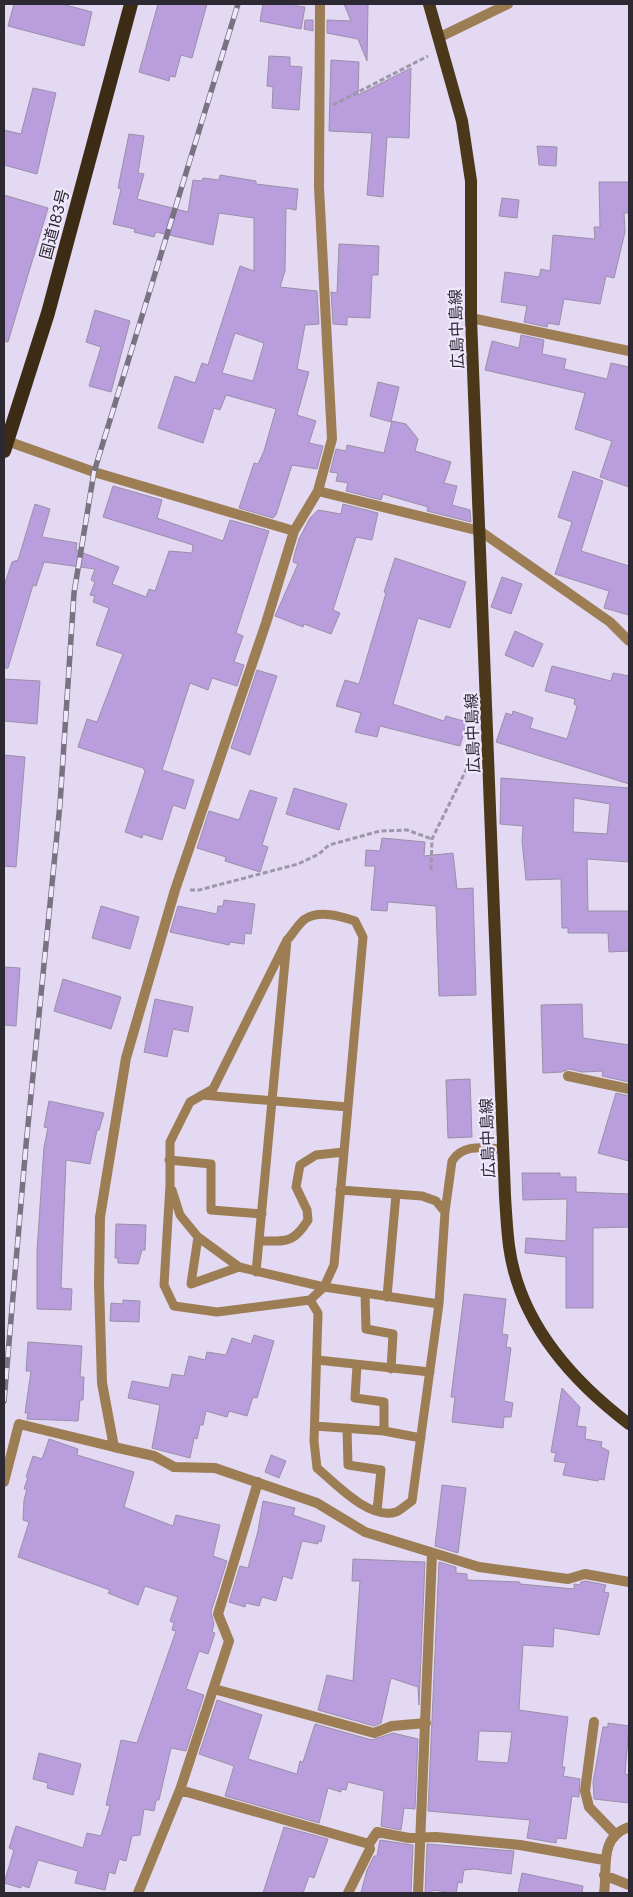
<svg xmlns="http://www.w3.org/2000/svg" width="633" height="1897" viewBox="0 0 633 1897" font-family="'DM Sans','Noto Sans JP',sans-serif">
	<rect width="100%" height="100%" fill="#e3d9f2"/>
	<path fill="#b99ddc" stroke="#9a90a8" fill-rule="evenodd" d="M14,4H62L92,12L84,46L8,26Z
		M158,4H207L192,58L181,55L175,77L170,76L169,81L139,72Z
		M263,4H296V6L305,7L301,29L260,21Z
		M344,4H368L367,61L358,39L327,33V20L351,21Z
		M305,20H313V31L304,29Z
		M269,56L290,57V66L302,67L299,110L272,108L273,87L267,86Z
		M331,60L359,62L358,95L411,68L409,138L387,137L383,197L367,195L372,133L329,131Z
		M33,88L56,93L37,174L4,165V130L21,134Z
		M129,134L144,136L138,173L144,174L137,199L188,212L193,180L202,181L203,178L219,180L220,175L256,181V184L298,189L296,210L286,208L285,271L280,287L317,291L319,324L305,325L297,369L309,372L297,415L316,421L309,443L323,446L317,469L292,465L276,515L273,518L239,508L254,463L258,464L264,451L276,409L226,395L220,410L214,408L203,443L158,428L175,376L195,383L202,363L208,365L240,266L254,271V218L219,213L213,245L156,232L154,237L134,232L135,229L113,224L121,189L118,188ZM235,333L264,343L253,381L222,373Z
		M537,146L557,147L556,166L539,165Z
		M599,182H629V213H624L625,232L614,278L606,276L600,304L564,299L559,325L548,323L547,327L524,322L527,306L501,302L505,272L539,277L541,269L550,271L553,235L595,239L594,227H600Z
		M4,195L48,208L8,342L4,341Z
		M502,198L519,200L517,218L499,216Z
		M339,244L379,246L378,275H372L370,318L347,317V325L333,324L331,292L337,293Z
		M95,310L130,321L111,392L89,386L101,347L86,342Z
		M521,335L544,340L542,354L566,359L564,369L607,379L611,363L629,367V487L600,477L612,441L575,429L585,393L485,370L492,341L519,348Z
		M378,382L399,387L391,422L370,416Z
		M392,421L406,424L418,439L415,451L451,462L444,483L457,486L452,505L470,510L471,522L427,511L428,507L383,494L381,500L346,491L348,483L336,481L338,473L330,472L336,449L346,451L347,445L384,453Z
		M573,471L603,481L581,551L629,566V615L604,608L609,591L555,574L572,522L558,517Z
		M113,486L162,500L157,518L223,541L230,520L269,531L236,633L243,636L234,662L244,665L237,686L212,678L208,690L190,683L162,770L194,780L185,809L173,805L162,840L143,834L142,838L125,832L145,771L143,768L78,747L87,719L97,722L123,654L96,645L109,608L93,602L95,596L90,595L95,582L91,580L95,569L44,562L36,586L33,585L8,668H4V586L12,562L18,560L35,504L50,509L42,537L77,543L76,550L119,567L112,584L146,597L149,589L155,591L169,551L192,553L193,545L103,517Z
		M343,504L378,513L372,540L356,537L333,610L340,613L331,634L304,624L303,627L275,616L298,564L293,562L294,556L299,539L310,518L318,510L341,514Z
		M395,558L466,582L450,628L418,618L393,704L444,721L446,716L467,722L460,746L380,726L377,737L355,732L361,713L336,706L345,680L359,684L386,593L384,592Z
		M502,577L522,584L511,614L491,607Z
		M515,631L543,644L533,667L505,655Z
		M552,666L611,681L613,673L629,676V784L496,742L506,713L512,715L513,711L533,718L530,728L567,739L577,706L574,704L575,699L545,691Z
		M257,670L277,676L250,755L231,748Z
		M4,679L40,681L37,724L4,721Z
		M4,755L25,757L16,867L4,866Z
		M501,778L629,788V862L587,859L588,911H629V951L609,952L608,933H568V928H562L561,879L526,880L522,841L523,826L500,824ZM574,798L610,804L607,834L573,832Z
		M294,788L347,804L339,830L286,814Z
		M250,790L277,798L262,845L268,847L260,872L225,861L226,857L197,848L209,811L239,820Z
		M382,838L425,842L424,856L453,853L457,889L473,888L476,995L439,996L436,906L388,902L387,911L371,910L375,866H365L366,850L380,851Z
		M224,900L255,904L251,934L245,933L244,944L230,942L229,945L170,932L178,906L217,914L218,906H223Z
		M101,906L139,917L130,949L92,938Z
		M4,967L20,968L16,1026L4,1025Z
		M63,979L121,997L111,1029L54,1011Z
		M155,999L193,1007L188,1032L173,1029L167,1057L144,1052Z
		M582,1004L583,1038L629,1045V1082L602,1076L603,1071L582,1072L569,1069L562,1072L543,1073L541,1005Z
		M470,1079L472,1137L448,1138L446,1080Z
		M616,1093L629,1096V1161L598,1153Z
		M49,1101L104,1113L99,1130H97L90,1164L66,1160L61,1288L72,1289L71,1310L37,1309V1251L44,1147L48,1128L44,1127Z
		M522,1173H560V1177H576V1192L629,1194V1227L593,1228V1308H566V1257L525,1253L526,1238L566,1241L567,1199L523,1200Z
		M116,1224L146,1225L145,1250H142L138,1264L118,1263V1258H115Z
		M464,1294L506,1299L502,1334L508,1335L506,1347L511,1348L504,1401L513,1403L511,1417H504L503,1428L452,1422L455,1397H451Z
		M123,1300L140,1301L139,1322L110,1321L111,1303L123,1304Z
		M254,1335L274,1341L257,1398L253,1397L247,1416L229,1411L227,1417L206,1411L203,1425H200L197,1439L194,1438L190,1458L152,1448L160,1405L128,1398L132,1381L169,1388L172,1374L184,1376L189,1356L205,1360L207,1352L226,1355L232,1338L251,1344Z
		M28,1342L82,1346L80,1377H84L83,1400H80L78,1421L27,1419L28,1413H25L31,1371H26Z
		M562,1388L580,1407L577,1426L586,1427L585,1439L602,1442L601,1447L609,1451L604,1480L599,1479L598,1481L563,1475L566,1463L554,1461L556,1453L551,1452Z
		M49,1439L78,1449L77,1455L134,1472L124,1507L173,1526L176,1515L220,1525L213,1556L227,1561L211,1612L214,1624L212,1632L215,1633L208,1654L199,1651L186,1689L204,1695L186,1751L171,1748L159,1800H156L154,1811L144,1809L140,1835L132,1836L126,1861L119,1859L115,1874L109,1872L105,1890L75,1883L78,1871L38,1860L29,1888L21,1885V1888L4,1883L14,1850L9,1848L16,1826L83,1848L87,1833L101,1836L110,1806L106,1805L121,1740L137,1743L176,1631L172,1630L174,1623L170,1621L178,1597L145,1586L138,1605L108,1593L110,1590L18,1557L29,1522L23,1520L24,1500L27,1489H24L28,1477H26L33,1456L42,1459Z
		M271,1455L286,1461L279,1478L265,1472Z
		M442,1485L466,1488L458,1553L435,1546Z
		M263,1501L295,1508L293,1515L325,1526L321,1542L318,1541V1544L302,1541L292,1579L283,1576L276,1601L262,1597L259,1606L246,1603L245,1607L229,1602L240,1566L248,1568L258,1531Z
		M353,1559L425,1562L419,1705L418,1687L391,1678L381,1723L374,1726L318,1710L327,1675L353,1681L360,1581H352Z
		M439,1562L456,1567V1573L467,1574V1580L520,1582V1584L574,1589V1584L580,1585L581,1582L585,1581L606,1585L604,1592L609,1593L599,1635L554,1628L553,1647L523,1645L519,1710L568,1717L562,1767H565L563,1776L580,1779L579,1797L572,1796L566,1839L557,1838L556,1843L527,1838L530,1820L428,1811ZM479,1731L512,1732L508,1763L477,1761Z
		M217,1700L262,1715L248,1759L297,1774L300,1761L303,1762L315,1724L372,1740L393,1733L418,1739L415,1809L404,1808L401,1830L381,1826L384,1791L348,1782L346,1790L341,1789V1792L328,1788L319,1823L225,1796L234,1766L199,1754Z
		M608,1723L629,1726L625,1774L629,1775V1803L594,1799L593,1782L603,1727H608Z
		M39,1753L81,1764L73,1795L47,1788L48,1783L33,1779Z
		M284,1827L328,1839L314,1878L309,1876L303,1893H263Z
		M380,1840L413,1845L411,1893H361L367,1870L374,1856H377Z
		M427,1844L514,1851L511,1874L475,1869L464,1870L462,1883L458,1882L456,1893L432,1890V1893H425Z
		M522,1873L583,1886L582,1893H518Z"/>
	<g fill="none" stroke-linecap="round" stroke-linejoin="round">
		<path stroke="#9e97aa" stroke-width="3" stroke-dasharray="5 2.5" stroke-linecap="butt" d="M333,105L428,56
			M431,870L432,839L471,760
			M190,890H199L298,864L319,854L329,845L380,831L407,830L432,839"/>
		<path stroke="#9c7d54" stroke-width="9" d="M202,1095L348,1107
			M169,1160L211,1164V1210L262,1214
			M172,1190L180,1215L198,1237L239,1267L324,1287L439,1304
			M445,1212L452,1161C463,1143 485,1148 503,1149
			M198,1237L191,1284L239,1267
			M260,1241C286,1241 293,1244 308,1220L307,1210L296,1187L300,1165L316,1155L344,1152
			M256,1272L287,940C293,934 298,924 305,919C320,910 340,916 355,921L363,937L334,1265L324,1287L310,1300L217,1312L174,1306L164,1285L170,1185V1142L190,1102L213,1089L287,940
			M365,1293L366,1329L393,1334L391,1369
			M387,1297L396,1194
			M310,1300L318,1313L314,1441L317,1468C335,1483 370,1521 396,1512C401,1510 407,1504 412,1501L439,1304L445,1212L436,1201L422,1196L340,1190
			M317,1360L430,1372
			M357,1365L355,1398L384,1402V1431
			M315,1426L384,1431L421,1438
			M347,1428L348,1465L381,1470L377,1511"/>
		<path stroke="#9c7d54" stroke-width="10" d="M320,4L319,187L332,439L318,491L294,531L266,623L175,890L126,1058L100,1217L99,1284L102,1383L114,1447L154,1456L174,1467L215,1468L317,1503L365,1532L479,1567L568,1579L585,1574L629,1582
			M438,38L508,4
			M7,441L94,472L294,531
			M318,491L480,531L610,622L629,641
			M568,1076L629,1089
			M4,1482L19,1424L114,1447
			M214,1689L374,1733L392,1726L426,1723
			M594,1722L585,1791L589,1807L616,1835
			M180,1790L369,1844L377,1832L409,1838L436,1837L520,1845L604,1860
			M604,1875L629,1885
			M138,1893L180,1790L229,1641L218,1614L258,1482
			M348,1893L370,1849L369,1844
			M418,1893L432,1554
			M604,1893C608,1868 598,1838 629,1827"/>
		<path stroke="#9c7d54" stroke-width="10" d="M471,318L629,351"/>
		<path stroke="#4b371a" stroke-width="12" d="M429,4L462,121L471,181V318L505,1196C506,1213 507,1230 509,1246C519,1321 571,1380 629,1424"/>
		<path stroke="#3c2c16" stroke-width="14" d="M4,451L48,313L131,4"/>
		<g stroke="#787282" stroke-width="5.5">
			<path id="rail" d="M4,1401L26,1145L60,804L74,593L94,472L238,4"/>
		</g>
		<use href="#rail" stroke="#efe7fb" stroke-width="4" stroke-dasharray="11" stroke-linecap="butt"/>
	</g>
	<g text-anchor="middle" stroke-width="4.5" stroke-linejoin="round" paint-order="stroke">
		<g font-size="16" fill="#2d2933" stroke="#efe7fb">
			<text transform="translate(54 224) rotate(-75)" y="6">国道183号</text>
			<text transform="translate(456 329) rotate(-92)" y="6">広島中島線</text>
			<text transform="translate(472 733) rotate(-92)" y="6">広島中島線</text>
			<text transform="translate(487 1138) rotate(-92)" y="6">広島中島線</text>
		</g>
	</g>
	<rect width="633" height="1897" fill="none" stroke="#2d2933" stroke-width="10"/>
</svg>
